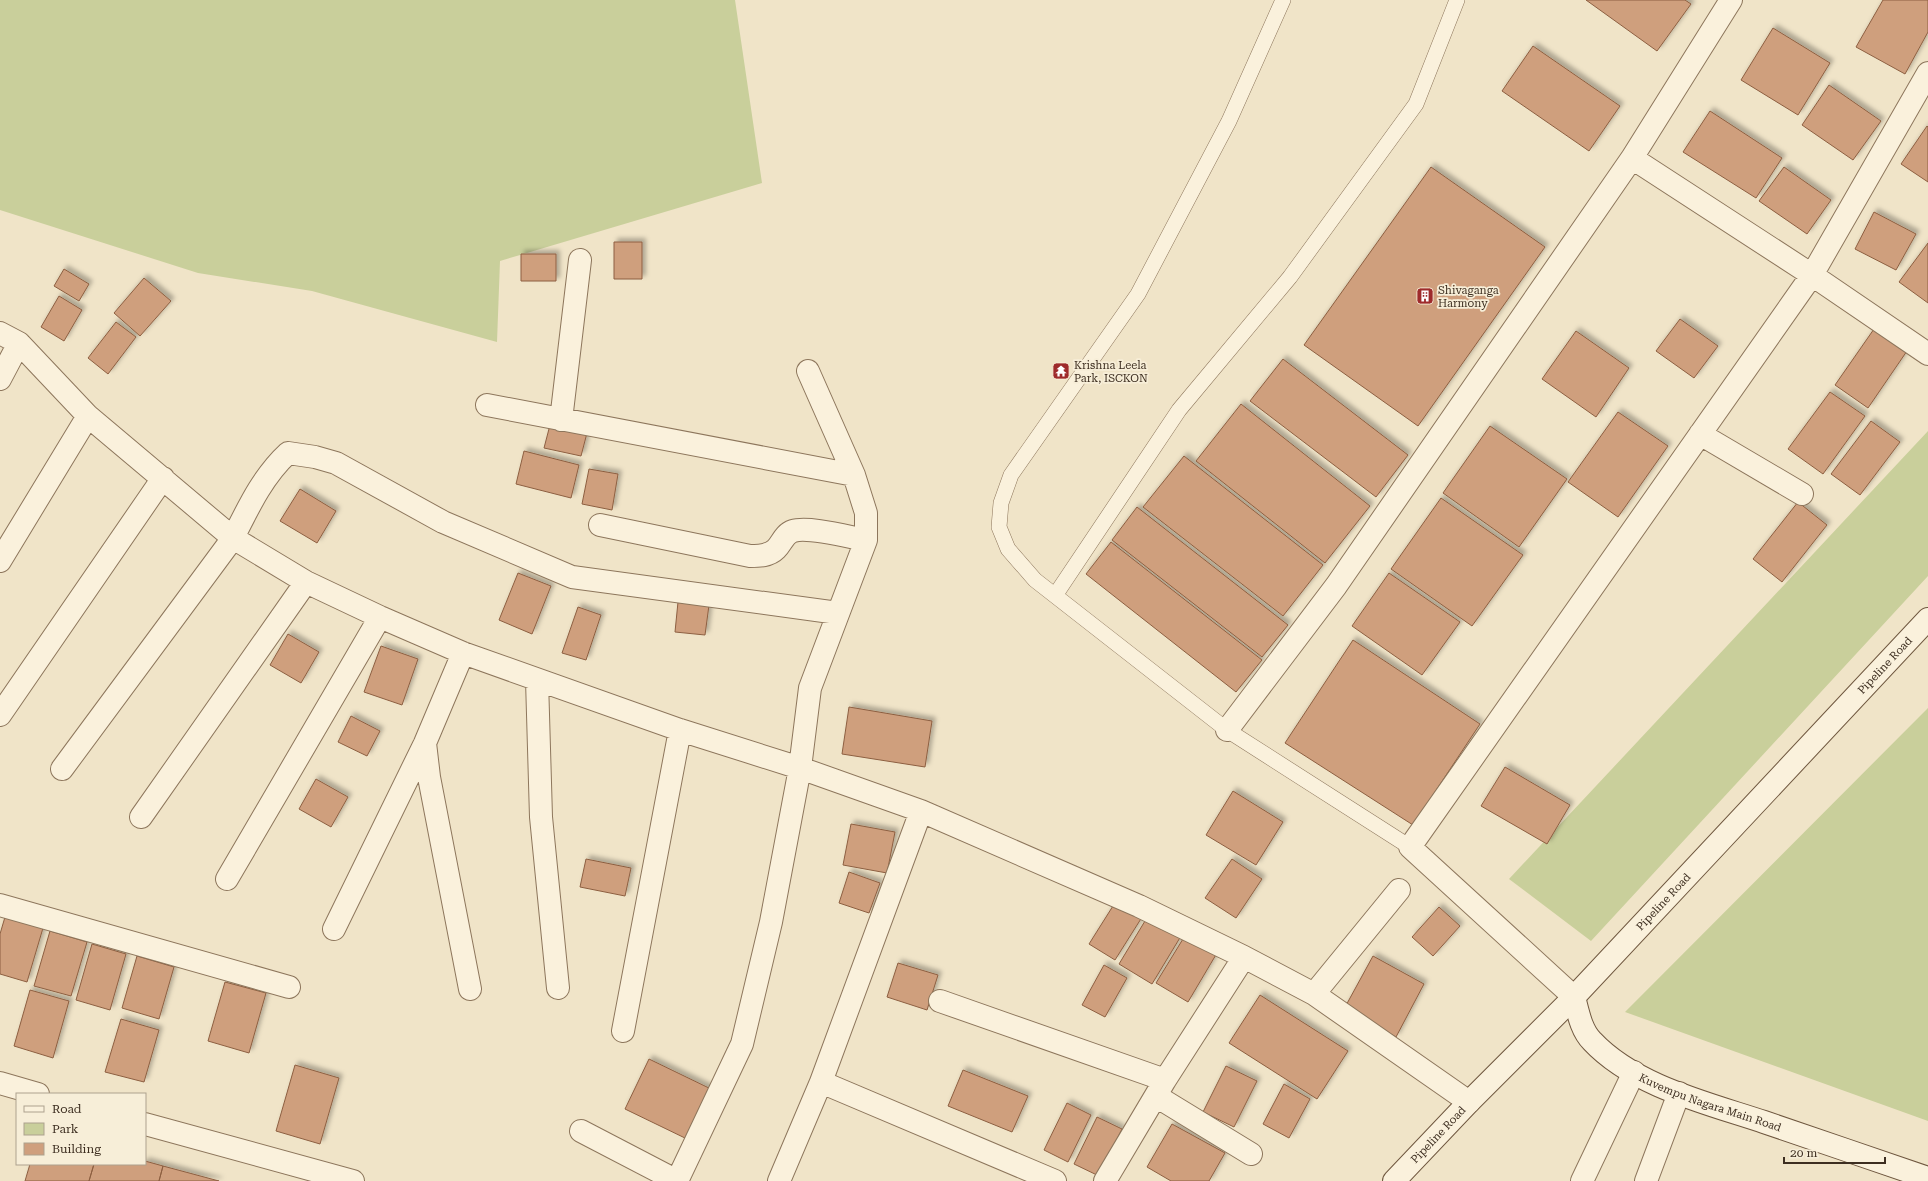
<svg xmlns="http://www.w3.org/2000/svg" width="1928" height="1181" viewBox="0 0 1928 1181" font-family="'Roboto Serif',serif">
	<defs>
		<filter id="shadow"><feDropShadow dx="3.5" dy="-3.5" stdDeviation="2" flood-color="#0004"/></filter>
	</defs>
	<rect width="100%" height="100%" fill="#f0e4c8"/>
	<path fill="#c9cf9b" d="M0,0H735L762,183L500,261L497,342L312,291L198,273L0,210Z
		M1928,431V576L1591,941L1509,879Z
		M1928,708V1121L1625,1012Z"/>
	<path fill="#cf9f7d" stroke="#8d5f41" filter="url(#shadow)" d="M1586,0H1685L1691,4L1657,51Z
		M1883,0H1928V32L1905,74L1856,47Z
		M1773,28L1830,63L1798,115L1741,80Z
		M1533,46L1620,106L1589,151L1502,91Z
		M1829,85L1881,121L1853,160L1802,125Z
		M1710,111L1782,158L1756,198L1683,152Z
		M1927,126L1928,127V182L1901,164Z
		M1431,167L1545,247L1418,426L1304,345Z
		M1784,167L1831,200L1807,234L1759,201Z
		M1874,212L1916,234L1896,270L1855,249Z
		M614,242H642V279H614Z
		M1928,243V303L1899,282Z
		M521,254H556V281H521Z
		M64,269L89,284L79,301L54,286Z
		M144,278L171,301L140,336L114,313Z
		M59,296L82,310L64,341L41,327Z
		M1680,319L1718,346L1694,378L1656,351Z
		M116,322L136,337L108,374L88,358Z
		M1874,329L1907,351L1868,408L1835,385Z
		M1576,331L1629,368L1596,417L1542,379Z
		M1283,359L1408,455L1376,497L1250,401Z
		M1830,392L1865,416L1823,474L1788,449Z
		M1241,404L1370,506L1325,563L1196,461Z
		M1618,412L1668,446L1618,517L1568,482Z
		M1871,421L1900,442L1860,495L1831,474Z
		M550,425L587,433L581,456L544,448Z
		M1490,426L1567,479L1519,547L1443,493Z
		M524,451L579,465L571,498L516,484Z
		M1184,456L1323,565L1283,616L1143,507Z
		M589,469L618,474L612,510L582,504Z
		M300,489L336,511L317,543L280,521Z
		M1441,498L1523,555L1472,626L1391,569Z
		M1798,502L1827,525L1782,582L1753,559Z
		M1137,507L1288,625L1262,657L1112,540Z
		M1111,542L1262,660L1236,692L1086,574Z
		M518,573L551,586L532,634L499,620Z
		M1389,573L1460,622L1422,675L1352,626Z
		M678,602L709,605L705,635L675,632Z
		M578,607L601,615L586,660L562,653Z
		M288,634L319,652L301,683L270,665Z
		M1353,640L1480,724L1413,825L1285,743Z
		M381,646L418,659L402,705L364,692Z
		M849,707L932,721L925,767L842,754Z
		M351,716L380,731L367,756L338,742Z
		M1505,767L1570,805L1547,844L1481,806Z
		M316,779L348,797L331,827L299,809Z
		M1233,791L1283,822L1256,865L1206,835Z
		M851,824L895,832L887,873L843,865Z
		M586,859L631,868L625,896L580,887Z
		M1232,859L1262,879L1236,918L1205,898Z
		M849,872L880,883L869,913L839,903Z
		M1118,898L1144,914L1115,960L1089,944Z
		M1439,907L1460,926L1433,956L1412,937Z
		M1148,916L1181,936L1152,984L1119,964Z
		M5,917L43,928L27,982L0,974V934Z
		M50,931L87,942L71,996L34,986Z
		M1186,934L1217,953L1188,1002L1156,983Z
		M92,944L126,954L110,1010L76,1000Z
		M137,956L174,967L159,1019L122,1008Z
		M1373,956L1424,984L1396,1037L1344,1009Z
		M898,963L938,975L927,1010L887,997Z
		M1104,965L1127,978L1105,1017L1082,1005Z
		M225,982L266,993L249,1053L208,1041Z
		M30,990L69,1001L53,1058L14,1046Z
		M1260,995L1348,1051L1317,1099L1229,1043Z
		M121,1019L159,1030L144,1082L105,1072Z
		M649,1059L711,1089L687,1139L625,1109Z
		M295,1065L339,1078L320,1144L276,1131Z
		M1226,1066L1257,1081L1234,1127L1203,1112Z
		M963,1070L1028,1096L1012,1132L948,1106Z
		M1284,1084L1310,1099L1289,1138L1263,1124Z
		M1067,1103L1091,1115L1068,1162L1044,1150Z
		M1097,1117L1122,1129L1099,1176L1074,1164Z
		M1172,1124L1225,1153L1209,1181H1171L1147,1167Z
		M145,1161L163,1166L159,1181H89L94,1164H145Z
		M30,1164H94L89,1181H25Z
		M163,1166L219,1181H159Z"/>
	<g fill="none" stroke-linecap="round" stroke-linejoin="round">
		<g stroke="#8d765c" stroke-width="16">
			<path id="lane" d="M1283,0L1229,121L1138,294L1011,475L1001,503L999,527L1008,549L1035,580L1227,730L1410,847
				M1056,594L1179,410L1290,277L1416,104L1457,0"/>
		</g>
		<g stroke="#8d765c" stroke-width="24">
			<path id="street" d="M1632,158L1812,275L1928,354
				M0,333L19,343L88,416L233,538L306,582L380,617L463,653L680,730L800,768L921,811L1139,906L1244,957L1314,994L1469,1102
				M0,379L19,343
				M487,405L854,475
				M561,420L580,260
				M1700,434L1802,494
				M600,525L750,556C759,556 769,556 776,549C782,543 784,534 793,531C808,526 849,537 866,540
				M0,561L88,416
				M537,680L541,817L558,988
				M0,715L163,478
				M1227,730L1336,586L1632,158L1731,0
				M425,743L429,777L470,989
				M62,769L233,538C248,508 263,476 288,453L315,457L336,463L443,522L572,577L838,613
				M141,817L306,582
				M227,879L380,617
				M0,905L289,987
				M334,929L425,743L463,653
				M1314,994L1399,890
				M1574,997L1410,847L1812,275L1928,73
				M940,1001L1165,1080
				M623,1031L680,730
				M821,1082L1055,1181
				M0,1083L38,1094
				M1156,1096L1251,1154
				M145,1124L353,1181
				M581,1131L677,1181
				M677,1181L742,1044L771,922L800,768L810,688L866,540V513L854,475L808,371
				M779,1181L821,1082L921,811
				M1105,1181L1165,1080L1244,957
				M1582,1181L1634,1072
				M1646,1181L1679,1093"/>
		</g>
		<g stroke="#6f573f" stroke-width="24">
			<g id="secondary">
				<path id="s1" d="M1574,997C1578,1012 1581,1030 1592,1041C1634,1086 1707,1103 1764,1122C1819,1141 1873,1159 1928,1178"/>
				<path id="s2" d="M1394,1181L1469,1102L1574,997L1928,619"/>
			</g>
		</g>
		<use href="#lane" stroke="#faf1dc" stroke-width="15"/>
		<use href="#street" stroke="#faf1dc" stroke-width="22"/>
		<use href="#secondary" stroke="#faf1dc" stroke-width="22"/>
	</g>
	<defs>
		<g id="building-square" transform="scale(0.9)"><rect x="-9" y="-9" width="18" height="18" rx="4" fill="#9e2a2b" stroke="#f7eed8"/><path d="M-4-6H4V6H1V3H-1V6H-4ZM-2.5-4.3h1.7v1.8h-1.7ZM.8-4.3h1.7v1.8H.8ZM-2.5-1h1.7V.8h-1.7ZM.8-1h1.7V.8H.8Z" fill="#fff"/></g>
		<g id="temple-square" transform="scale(0.9)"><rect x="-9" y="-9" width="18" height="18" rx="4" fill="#9e2a2b" stroke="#f7eed8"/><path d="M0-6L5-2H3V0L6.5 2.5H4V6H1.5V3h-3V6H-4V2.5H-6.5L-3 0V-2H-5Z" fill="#fff"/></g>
	</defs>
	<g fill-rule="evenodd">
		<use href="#building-square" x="1425" y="296"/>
		<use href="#temple-square" x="1061" y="371"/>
	</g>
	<g text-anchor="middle" stroke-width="3.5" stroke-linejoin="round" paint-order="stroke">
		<g font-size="11" fill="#3d2e20" stroke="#f7eed8" text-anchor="start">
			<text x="1438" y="294">Shivaganga<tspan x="1438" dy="13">Harmony</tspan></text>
			<text x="1074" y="369">Krishna Leela<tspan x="1074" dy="13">Park, ISCKON</tspan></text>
		</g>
		<g font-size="11" fill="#3d2e20" stroke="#f7eed8">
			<text dy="4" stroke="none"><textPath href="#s2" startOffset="712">Pipeline Road</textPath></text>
			<text dy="4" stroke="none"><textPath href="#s2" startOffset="388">Pipeline Road</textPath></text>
			<text dy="4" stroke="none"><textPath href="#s1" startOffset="183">Kuvempu Nagara Main Road</textPath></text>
			<text dy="4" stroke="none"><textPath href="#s2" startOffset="64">Pipeline Road</textPath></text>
		</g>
	</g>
	<rect x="16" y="1093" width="130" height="72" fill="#f7eed8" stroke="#ada18e"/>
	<rect x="24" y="1106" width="20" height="6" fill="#faf1dc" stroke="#ada18e"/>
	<text x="52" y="1113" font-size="12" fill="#3d2e20">Road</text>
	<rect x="24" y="1123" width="20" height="12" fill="#c9cf9b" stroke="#ada18e"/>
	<text x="52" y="1133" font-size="12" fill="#3d2e20">Park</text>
	<rect x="24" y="1143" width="20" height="12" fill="#cf9f7d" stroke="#ada18e"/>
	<text x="52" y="1153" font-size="12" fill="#3d2e20">Building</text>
	<path d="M1784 1157v6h101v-6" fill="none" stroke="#3d2e20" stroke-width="2"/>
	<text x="1790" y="1157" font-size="12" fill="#3d2e20" stroke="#f7eed8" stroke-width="3" paint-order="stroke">20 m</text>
</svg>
